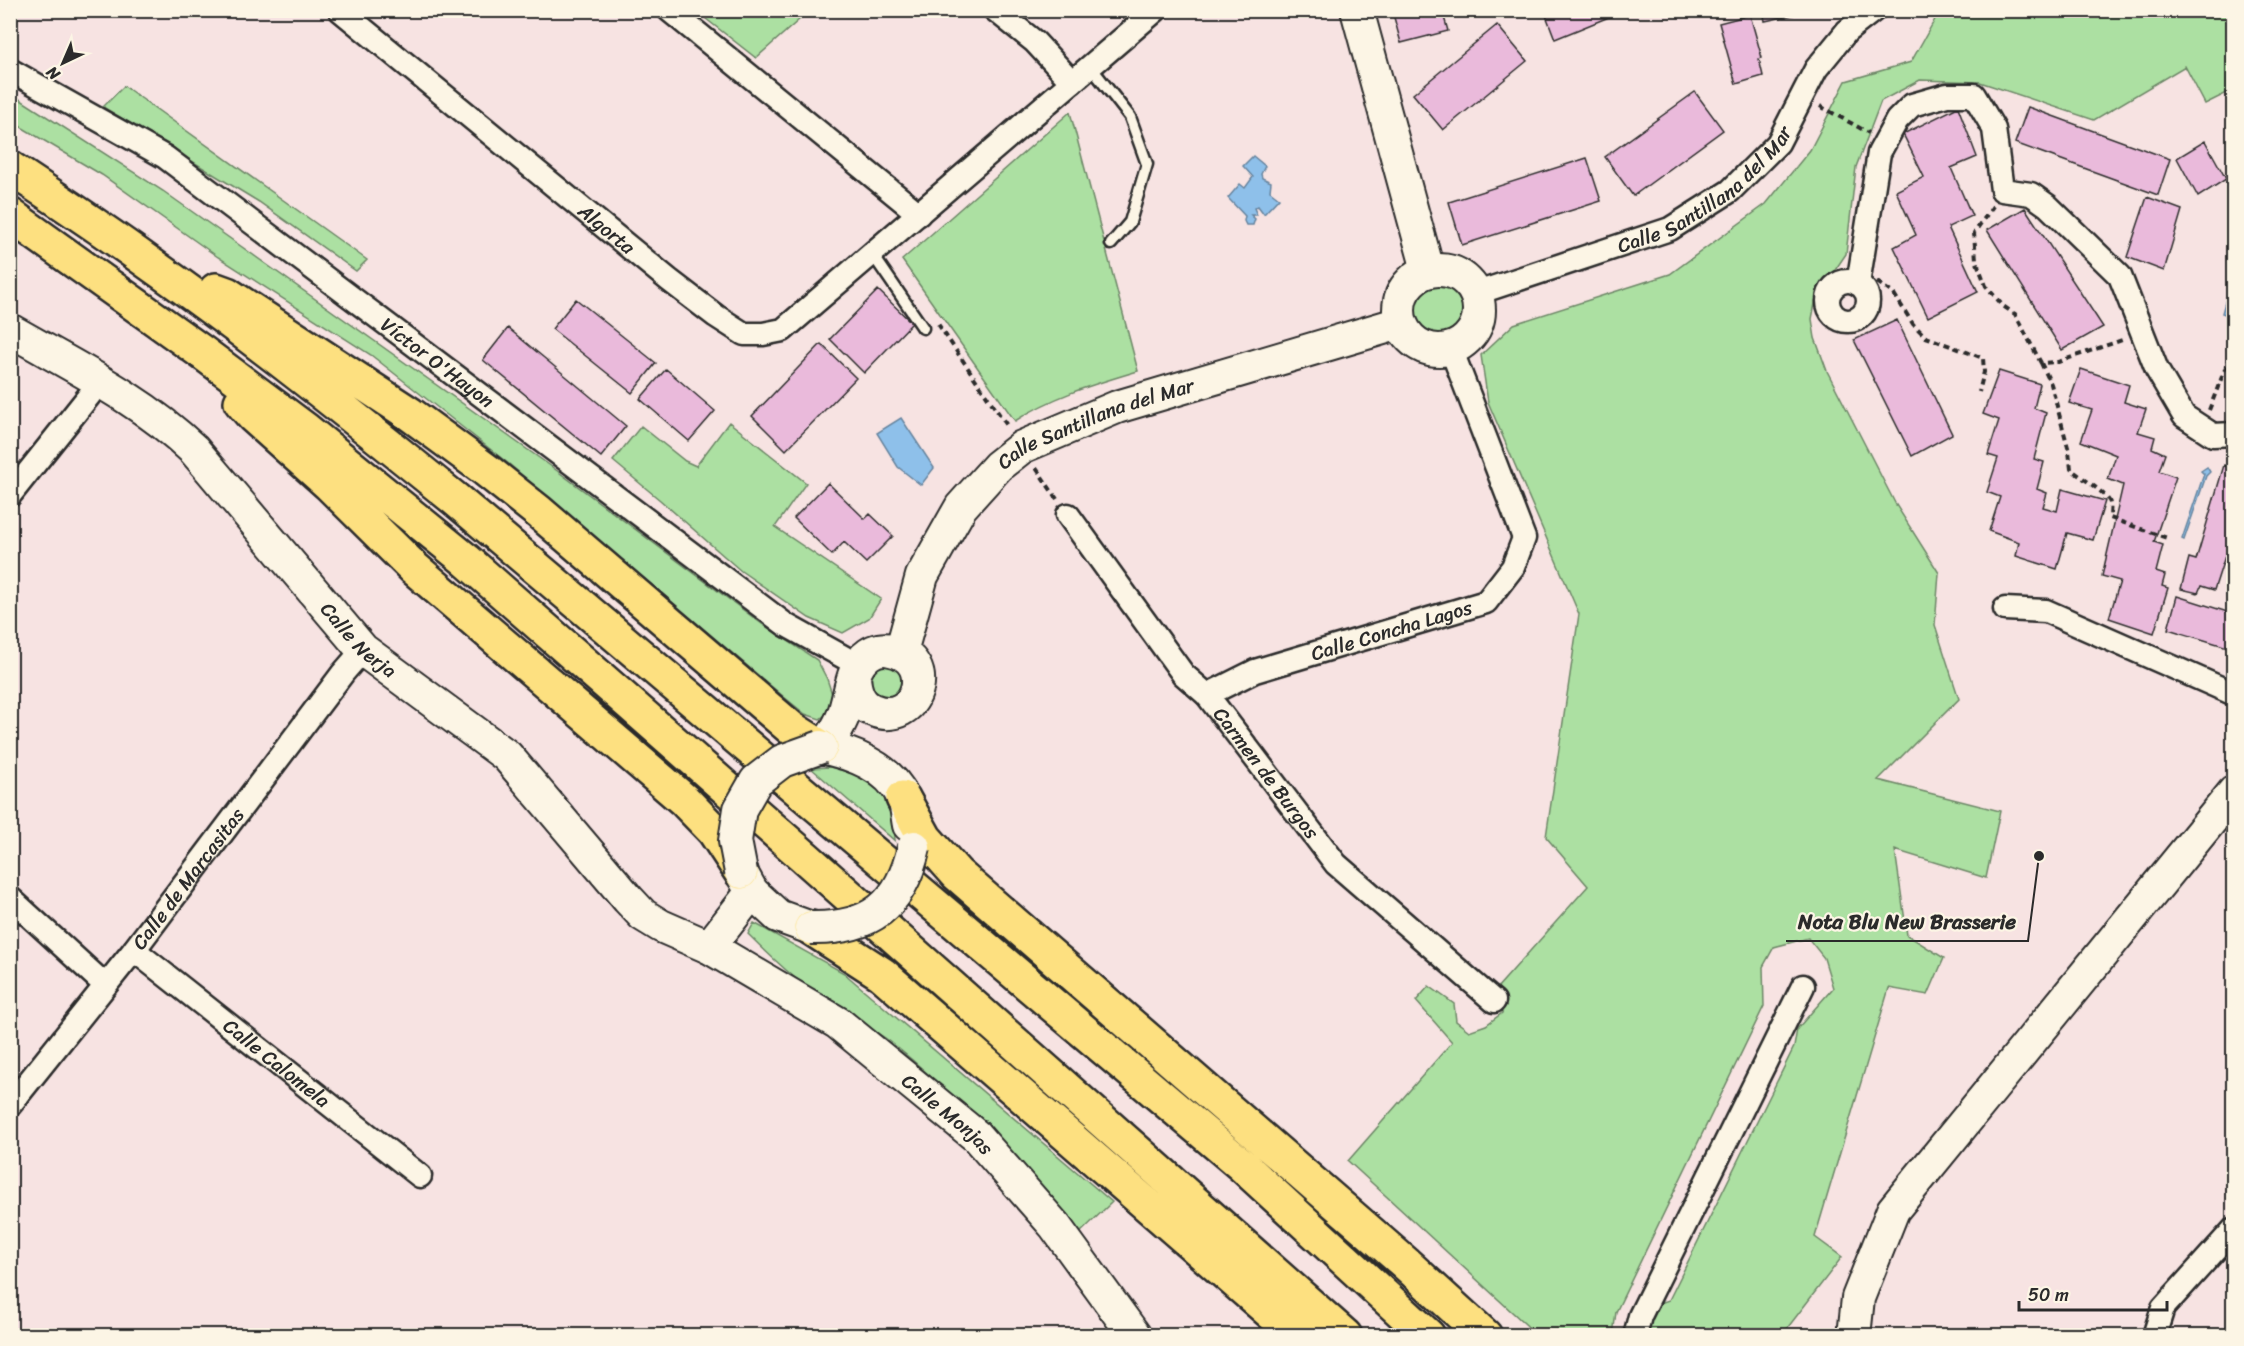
<svg xmlns="http://www.w3.org/2000/svg" width="2244" height="1346" viewBox="0 0 2244 1346" font-family="Sriracha,sans-serif">
	<rect width="100%" height="100%" fill="#f7e3e2"/>
	<filter id="ink" filterUnits="userSpaceOnUse"><feTurbulence type="fractalNoise" baseFrequency=".0167" numOctaves="2"/><feDisplacementMap in="SourceGraphic" scale="12" xChannelSelector="R" yChannelSelector="G"/><feConvolveMatrix kernelMatrix="1 2 1 2 8 2 1 2 1" color-interpolation-filters="sRGB"/></filter>
	<g filter="url(#ink)">
		<path fill="#ace0a2" stroke="#6c8666" stroke-width="1.5" d="M1948,10L2233,11V90L2205,104L2185,66L2094,120L1980,82L1920,80L1881,101L1856,167L1846,254L1816,298L1812,319L1815,338L1827,371L1896,505L1939,573L1935,625L1959,699L1878,780L2000,811L1986,878L1895,850L1907,935L1944,958L1928,995L1889,988L1815,1237L1842,1257L1782,1335H1649V1317L1654,1305L1669,1300L1794,1047L1797,1029L1833,988L1824,958L1808,938L1774,947L1763,967L1764,1006L1616,1312L1613,1335H1537L1348,1161L1452,1042L1416,1001L1429,986L1454,1004L1456,1021L1469,1031L1486,1025L1502,1013L1504,1003L1497,988L1588,886L1546,837L1579,614L1488,402L1481,355L1514,324L1670,274L1766,204L1810,150L1846,81L1911,62L1938,14Z
			M696,11H809L756,58Z
			M124,86L367,260L356,271L259,202L103,107Z
			M10,93L163,191L552,467L762,624L817,660L827,679L834,700L829,712L820,719L805,714L784,697L509,464L371,355L218,257L102,175L11,121Z
			M1070,112L1138,371C1095,384 1053,396 1015,421L902,260Z
			M1408 311a31 31 0 1 1 62 0a31 31 0 1 1-62 0Z
			M729,422L806,483L775,527L881,599L869,618L843,633L809,618L741,571L660,500L613,461L641,426L685,461L696,466Z
			M868,663L902,664L903,694L876,702L863,670Z
			M830,767L867,778L883,796L894,815L895,841L811,768Z
			M754,923L844,973L1112,1202L1079,1234C1020,1168 963,1100 893,1044C875,1029 851,1019 831,1006C801,985 773,959 748,934Z"/>
		<path fill="#8ec0ea" stroke="#66849e" stroke-width="1.5" d="M1253,156L1265,166L1261,174L1262,178L1271,182L1270,191L1279,198L1264,214L1258,206L1254,208L1257,215H1251L1255,219L1253,225H1246L1244,221L1245,216L1228,198L1240,184L1245,188L1253,177L1243,166Z
			M2233,274V317L2222,313Z
			M901,418L934,468L921,485L898,467L877,433Z
			M2207,467L2210,472L2206,476L2184,540L2182,539L2204,474L2201,471Z"/>
		<path fill="#eabadb" stroke="#2b2b2b" stroke-width="1.5" d="M1392,10H1442L1448,31L1401,43Z
			M1544,10H1626L1555,39Z
			M1763,10H1792L1793,15L1765,21Z
			M1750,15L1762,58L1759,59L1763,76L1736,84L1719,23Z
			M1497,25L1527,61L1443,130L1413,94Z
			M1695,92L1723,130L1633,196L1605,157Z
			M1958,107L1977,157L1951,168L1972,216L1948,227L1978,292L1928,317L1894,247L1916,235L1896,191L1924,177L1903,134Z
			M2028,107L2170,159L2158,195L2015,143Z
			M2205,141L2226,179L2198,197L2177,158Z
			M1587,158L1601,201L1462,245L1449,202Z
			M2147,197L2182,210L2164,271L2127,257Z
			M2025,208L2103,327L2062,350L1987,230Z
			M878,290L912,323L864,373L830,339Z
			M576,299L656,363L632,393L552,329Z
			M1897,320L1952,434L1912,456L1854,340Z
			M508,328L626,426L601,457L483,360Z
			M821,344L856,378L786,450L752,416Z
			M666,369L715,411L689,441L640,399Z
			M2081,369L2129,385L2124,402L2146,409L2138,432L2155,437L2152,448L2165,454L2159,471L2176,477L2154,542L2163,545L2156,572L2165,575L2162,586L2168,588L2154,633L2109,618L2120,581L2102,576L2123,485L2108,479L2116,455L2081,441L2092,410L2069,403Z
			M1999,371L2040,384L2034,408L2046,413L2034,459L2044,462L2037,489L2047,493L2043,507L2057,511L2062,489L2105,501L2093,540L2067,533L2057,569L2016,556L2019,542L1989,531L2000,497L1987,492L1998,458L1988,455L1999,420L1983,414Z
			M2224,465L2234,469V560L2225,556L2214,590L2201,586L2198,593L2181,589L2189,558L2196,560Z
			M828,483L865,519L870,514L893,536L866,563L844,542L832,555L794,518Z
			M2177,596L2234,614V649L2168,629Z"/>
		<g fill="none" stroke-linecap="round" stroke-linejoin="round">
			<g stroke="#2b2b2b" stroke-width="15">
				<path id="lane" d="M1090,66L1130,117L1147,164L1130,222L1111,244
					M873,255L923,328"/>
			</g>
			<g stroke="#2b2b2b" stroke-width="27">
				<g id="street">
					<path id="s1" d="M340,10L669,280L716,316L744,334H763L783,330L1156,10"/>
					<path d="M669,10L919,214"/>
					<path d="M995,10L1035,42L1072,82"/>
					<path id="s2" d="M10,70L165,157L786,625L858,665"/>
					<circle cx="1848" cy="301" r="20"/>
					<path d="M1858,284L1879,153L1897,120L1912,105L1947,95H1974L1994,129L2002,190L2031,194L2048,206L2120,276L2157,370L2184,416L2213,435L2234,434"/>
					<path id="s3" d="M1477,293L1670,229L1730,191L1778,143L1816,69L1847,31L1874,10"/>
					<path d="M10,495L100,382"/>
					<path id="s4" d="M1068,515L1183,674L1207,695L1336,864L1494,1001"/>
					<path d="M2005,609L2046,611L2234,694"/>
					<path id="s5" d="M1207,695L1255,671L1486,602L1513,567L1524,538L1451,349"/>
					<path d="M10,898L105,985"/>
					<path id="s6" d="M134,950L420,1176"/>
					<path id="s7" d="M10,1105L134,950L343,673L363,650"/>
					<path d="M1635,1336L1640,1316L1803,986"/>
					<path d="M2154,1336L2163,1308L2234,1229"/>
				</g>
			</g>
			<g stroke="#2b2b2b" stroke-width="36">
				<g id="secondary">
					<path d="M1357,10L1428,270"/>
					<circle cx="1439" cy="310" r="40"/>
					<path id="s8" d="M10,330C74,367 141,399 194,450L363,650L507,756L628,899L643,915L661,926L709,947L838,1023L976,1136L1055,1226L1135,1336"/>
					<path id="s9" d="M901,652L922,576L961,507L998,466L1022,447L1117,407L1400,323"/>
					<path d="M821,747C852,753 889,767 903,797C907,805 907,816 909,825"/>
					<path d="M826,748C831,737 839,727 843,716C851,696 850,667 869,654C875,650 884,648 891,650C939,660 917,728 873,710C859,705 855,691 854,677"/>
					<path d="M741,872L752,892L778,916L811,928"/>
					<path d="M709,947L752,892"/>
					<path d="M1854,1336L1858,1298L1893,1210L2234,792"/>
				</g>
			</g>
			<g stroke="#2b2b2b" stroke-width="38">
				<path id="highway" d="M10,168C57,199 104,230 149,263C254,337 355,418 455,499L1243,1166L1428,1336
					M10,215L203,353L306,430L466,560L807,859L1345,1336
					M216,290L227,294L410,414L486,470L539,512L791,728L821,747
					M241,402L253,416L329,484L414,568L684,800L714,831L741,872
					M903,798L925,838L957,874L1405,1263L1485,1336
					M811,928L882,974L1298,1336"/>
			</g>
			<path stroke="#2b2b2b" stroke-width="4" stroke-dasharray="6 4.5" stroke-linecap="butt" d="M1820,106L1869,133
				M1993,206L1974,233L1976,260L1986,286L2003,306L2015,314L2041,363L2058,362L2125,339
				M1877,282L1894,294L1913,324L1926,337L1983,358L1984,372L1979,392
				M938,324L1008,427
				M2041,363L2051,384L2069,451L2071,469C2080,477 2108,494 2110,503C2111,507 2110,514 2110,518L2170,539
				M2209,410L2234,346
				M1036,468L1057,499"/>
			<use href="#lane" stroke="#fcf5e5" stroke-width="10"/>
			<use href="#street" stroke="#fcf5e5" stroke-width="22"/>
			<use href="#secondary" stroke="#fcf5e5" stroke-width="32"/>
			<use href="#highway" stroke="#fde080" stroke-width="33"/>
			<g stroke="#2b2b2b" stroke-width="36" stroke-linecap="butt">
				<path id="secondary-bridge" d="M741,872L735,841L740,809L756,781L782,761L821,747
					M811,928C870,929 901,906 914,847"/>
			</g>
			<use href="#secondary-bridge" stroke="#fcf5e5" stroke-width="32"/>
		</g>
	</g>
	<g text-anchor="middle" stroke-width="4.5" stroke-linejoin="round" paint-order="stroke">
		<g font-size="20" fill="#2b2b2b" stroke="#fcf5e5">
			<text dy="7" stroke="none"><textPath href="#s3" startOffset="254">Calle Santillana del Mar</textPath></text>
			<text dy="7" stroke="none"><textPath href="#s1" startOffset="345">Algorta</textPath></text>
			<text dy="7" stroke="none"><textPath href="#s2" startOffset="519">Víctor O'Hayon</textPath></text>
			<text dy="7" stroke="none"><textPath href="#s9" startOffset="321">Calle Santillana del Mar</textPath></text>
			<text dy="7" stroke="none"><textPath href="#s5" startOffset="196">Calle Concha Lagos</textPath></text>
			<text dy="7" stroke="none"><textPath href="#s8" startOffset="472">Calle Nerja</textPath></text>
			<text dy="7" stroke="none"><textPath href="#s4" startOffset="326">Carmen de Burgos</textPath></text>
			<text dy="7" stroke="none"><textPath href="#s7" startOffset="288">Calle de Marcasitas</textPath></text>
			<text dy="7" stroke="none"><textPath href="#s6" startOffset="182">Calle Calomela</textPath></text>
			<text dy="7" stroke="none"><textPath href="#s8" startOffset="1236">Calle Monjas</textPath></text>
		</g>
	</g>
	<path fill="none" stroke="#2b2b2b" stroke-width="2" d="M2039 856L2028 941H1786"/>
	<circle fill="#2b2b2b" stroke="#fcf5e5" stroke-width="2" cx="2039" cy="856" r="6"/>
	<g font-size="21" text-anchor="middle" font-weight="bold" fill="#2b2b2b" stroke="#fcf5e5" stroke-width="4.5" stroke-linejoin="round" paint-order="stroke">
		<text x="1907" y="929">Nota Blu New Brasserie</text>
	</g>
	<rect width="2244" height="1346" fill="none" stroke="#fcf5e5" stroke-width="36"/>
	<rect x="18" y="18" width="2208" height="1310" fill="none" stroke="#2b2b2b" stroke-width="2" filter="url(#ink)"/>
	<g transform="translate(63 63) rotate(224)" stroke="#fcf5e5" stroke-width="4.5" paint-order="stroke">
	<path d="M0-4.5L10 22L0 15L-10 22Z" fill="#2b2b2b"/>
	<text y="-9" font-size="16" font-weight="bold" text-anchor="middle" fill="#2b2b2b">N</text>
	</g>
	<path d="M2019 1301v9h148v-9" fill="none" stroke="#2b2b2b" stroke-width="3"/>
	<text x="2028" y="1301" font-size="18" fill="#2b2b2b" stroke="#fcf5e5" stroke-width="4.5" paint-order="stroke">50 m</text>
</svg>
